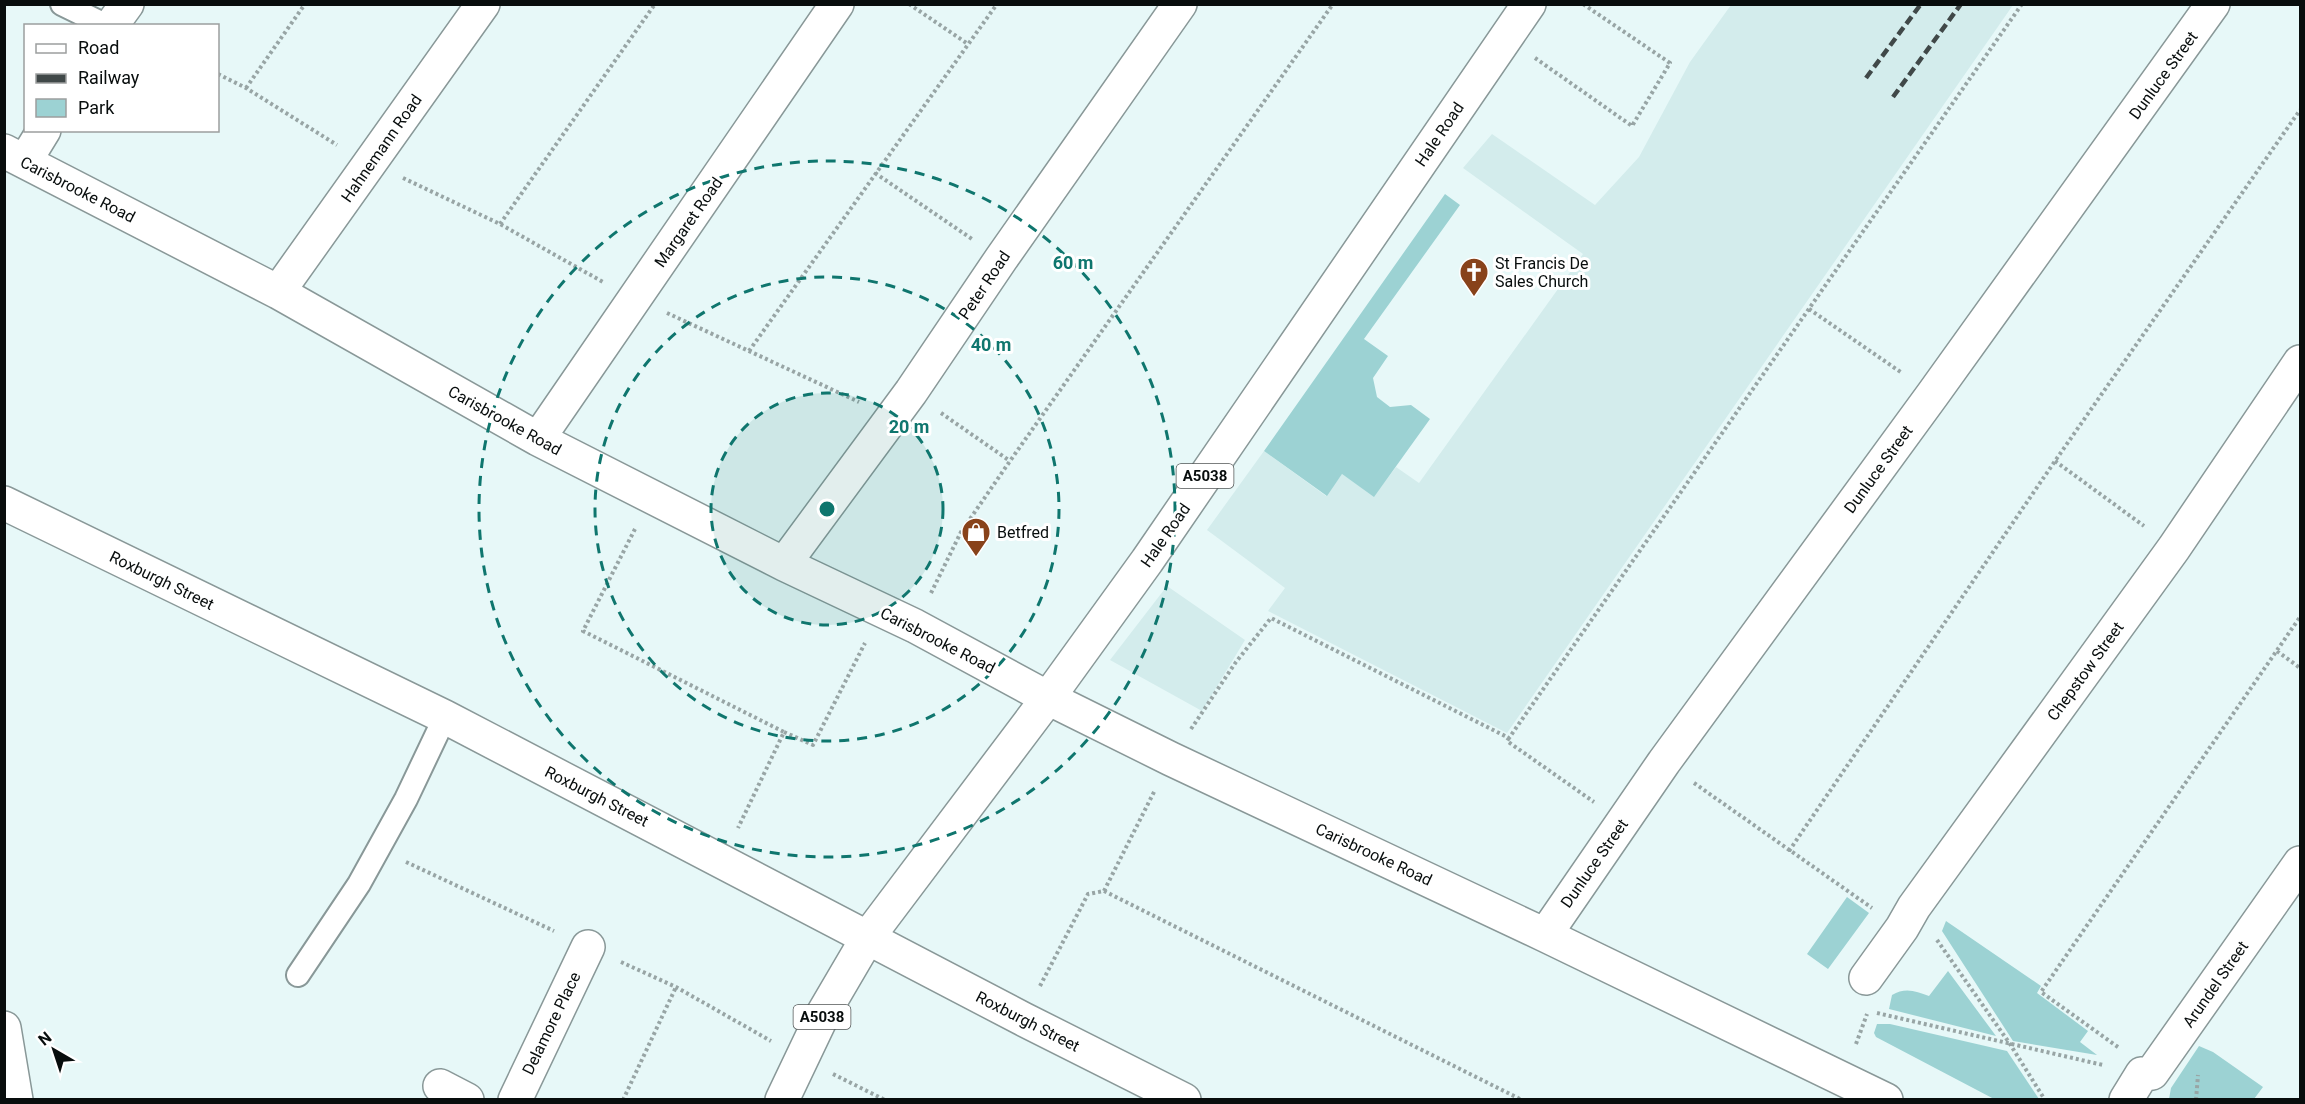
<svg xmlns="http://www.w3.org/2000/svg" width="2305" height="1104" viewBox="0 0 2305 1104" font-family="Roboto,sans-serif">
	<rect width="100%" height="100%" fill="#e7f8f8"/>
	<path fill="#d3ecec" d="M1731,5H2013L1507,733L1268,611L1285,588L1207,530L1264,451L1326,496L1342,474L1374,496L1396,467L1419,483L1583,254L1463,168L1492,134L1595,205L1639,157L1690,62Z
		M1167,586L1245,640L1202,711L1110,660Z"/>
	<path fill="#9cd2d3" d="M1445,194L1460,205L1364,339L1388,356L1373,378L1377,397L1390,407L1411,405L1430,419L1374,497L1342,474L1327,496L1264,451Z
		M1847,897L1869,913L1828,969L1807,954Z
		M1946,921L2041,986L2037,993L2088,1031L2080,1042L2097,1055L2013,1041L1942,931Z
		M1948,971L1996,1036L1889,1009L1892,995C1905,987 1916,991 1929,996Z
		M1877,1024H1890L2007,1051L2039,1099H1994L1876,1037L1874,1033Z
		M2199,1046L2213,1052L2263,1087L2254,1099H2169L2171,1088Z"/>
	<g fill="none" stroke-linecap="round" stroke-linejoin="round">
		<g stroke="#899898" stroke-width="26">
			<path id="service" d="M62,4L107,26
				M298,975L359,884L406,799L445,717"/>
		</g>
		<g stroke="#899898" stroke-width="36">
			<path id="minor" d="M111,26L127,4
				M4,151L278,292L538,439L784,564L915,626L1048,698L1171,759L1545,935L1886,1100
				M25,161L44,130
				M278,292L483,4
				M538,439L837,4
				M4,503L445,717L1023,1019L1184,1100
				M784,564L911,392L1001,259L1180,4
				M1545,935L1664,762L1933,394L2213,4
				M1866,978L1902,928L1914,907L2174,548L2300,362
				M440,1086L467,1100
				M515,1100L588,947
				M2126,1100L2142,1074L2152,1073L2300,863"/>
		</g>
		<g stroke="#899898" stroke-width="36">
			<path id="primary" d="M4,1028L16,1100
				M782,1100L824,1012L868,937L1048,698L1147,561L1529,4"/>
		</g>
		<path stroke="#98a5a5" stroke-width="4" stroke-dasharray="3 3" stroke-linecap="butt" d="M909,4L968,44
			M1535,58L1632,126L1670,63L1583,4
			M218,74L246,88L337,145
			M246,88L305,4
			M875,173L972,239
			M403,178L500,224L603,282
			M500,224L655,4
			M1809,309L1902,373
			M667,313L859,402
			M749,351L997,4
			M941,413L1010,461
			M2055,461L2144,526
			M635,529L583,631L784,732L738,828
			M931,593L961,532L1010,461L1333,4
			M2277,651L2300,668
			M1191,729L1236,662L1271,618L1509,738L2022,4
			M784,732L813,745L865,643
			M1509,738L1507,741L1594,802
			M1694,783L1872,908
			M1789,851L2055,461L2300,110
			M406,862L554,931
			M1104,891L1155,790
			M1937,940L2010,1044L2045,1100
			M621,962L676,987L771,1041
			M1040,986L1088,894L1104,891L1522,1100
			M1877,1013L2103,1065
			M1856,1044L1867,1014
			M2118,1047L2041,992L2300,617
			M833,1074L885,1100
			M623,1100L676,987
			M2196,1100L2198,1075"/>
		<use href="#service" stroke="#fff" stroke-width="22"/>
		<use href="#minor" stroke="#fff" stroke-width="33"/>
		<use href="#primary" stroke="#fff" stroke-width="33"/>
		<path stroke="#404848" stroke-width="4.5" stroke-dasharray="9 4.5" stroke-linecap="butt" d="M1866,78L1921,4
			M1893,97L1961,4"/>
	</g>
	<circle cx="827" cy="509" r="116" fill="#0f766e" fill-opacity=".12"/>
	<g fill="none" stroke="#0f766e" stroke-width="3" stroke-dasharray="10 8">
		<circle cx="827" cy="509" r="116"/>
		<circle cx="827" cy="509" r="232"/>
		<circle cx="827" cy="509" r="348"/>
	</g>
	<defs>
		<g id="church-pin" transform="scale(1.5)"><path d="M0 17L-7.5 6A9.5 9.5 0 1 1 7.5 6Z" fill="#88421a" stroke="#fff"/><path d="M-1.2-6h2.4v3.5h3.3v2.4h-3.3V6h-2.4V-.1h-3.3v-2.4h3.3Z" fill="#fff"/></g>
		<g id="shop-pin" transform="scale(1.5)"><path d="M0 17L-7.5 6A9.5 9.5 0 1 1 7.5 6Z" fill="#88421a" stroke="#fff"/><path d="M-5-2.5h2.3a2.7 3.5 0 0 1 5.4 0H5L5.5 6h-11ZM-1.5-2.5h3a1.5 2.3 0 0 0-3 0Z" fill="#fff"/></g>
	</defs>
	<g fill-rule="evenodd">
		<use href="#church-pin" x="1474" y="272"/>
		<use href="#shop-pin" x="976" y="532"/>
	</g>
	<g text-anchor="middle" stroke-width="6" stroke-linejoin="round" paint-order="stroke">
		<g fill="#fff" stroke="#525656" stroke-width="1.5">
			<rect x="1176.5" y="464" width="57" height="24" rx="4.5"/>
			<rect x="793.5" y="1005" width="57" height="24" rx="4.5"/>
		</g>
		<g font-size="15" font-weight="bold" fill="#080d0d">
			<text x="1205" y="481">A5038</text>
			<text x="822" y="1022">A5038</text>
		</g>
		<g font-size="16" fill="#080d0d" stroke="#fff">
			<text transform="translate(2163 75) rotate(-54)" y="6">Dunluce Street</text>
			<text transform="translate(1439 134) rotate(-56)" y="6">Hale Road</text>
			<text transform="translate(381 148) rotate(-55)" y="6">Hahnemann Road</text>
			<text transform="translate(78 189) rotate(27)" y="6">Carisbrooke Road</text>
			<text transform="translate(688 222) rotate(-55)" y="6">Margaret Road</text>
			<text transform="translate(984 285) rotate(-56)" y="6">Peter Road</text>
			<text transform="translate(505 420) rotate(29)" y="6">Carisbrooke Road</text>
			<text transform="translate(1878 469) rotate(-54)" y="6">Dunluce Street</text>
			<text transform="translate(1165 535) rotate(-55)" y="6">Hale Road</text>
			<text transform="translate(162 580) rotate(26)" y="6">Roxburgh Street</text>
			<text transform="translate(938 640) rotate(27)" y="6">Carisbrooke Road</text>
			<text transform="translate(2085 671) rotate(-54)" y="6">Chepstow Street</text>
			<text transform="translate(597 796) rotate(27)" y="6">Roxburgh Street</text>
			<text transform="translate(1374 854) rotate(25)" y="6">Carisbrooke Road</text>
			<text transform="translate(1594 863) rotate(-55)" y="6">Dunluce Street</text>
			<text transform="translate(2215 984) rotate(-55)" y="6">Arundel Street</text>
			<text transform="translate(1028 1021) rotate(27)" y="6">Roxburgh Street</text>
			<text transform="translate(551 1023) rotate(-64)" y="6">Delamore Place</text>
		</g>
		<g font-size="16" fill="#080d0d" stroke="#fff" text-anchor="start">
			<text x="1495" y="269">St Francis De<tspan x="1495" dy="18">Sales Church</tspan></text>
			<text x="997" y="538">Betfred</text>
		</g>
	</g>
	<circle cx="827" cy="509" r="9" fill="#0f766e" stroke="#fff" stroke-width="3"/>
	<g font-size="18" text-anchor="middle" font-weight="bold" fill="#0f766e" stroke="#fff" stroke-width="6" stroke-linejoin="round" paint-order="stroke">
		<text x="1073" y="269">60 m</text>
		<text x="991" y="351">40 m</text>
		<text x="909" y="433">20 m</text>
	</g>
	<rect width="2305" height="1104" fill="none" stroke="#080d0d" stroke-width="12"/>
	<rect x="24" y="24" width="195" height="108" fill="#ffffff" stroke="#9c9e9e" stroke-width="1.5"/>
	<rect x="36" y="44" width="30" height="9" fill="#ffffff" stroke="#9c9e9e" stroke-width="1.5"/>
	<text x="78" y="54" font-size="18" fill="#080d0d">Road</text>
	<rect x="36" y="74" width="30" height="9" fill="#404848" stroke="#9c9e9e" stroke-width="1.5"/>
	<text x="78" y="84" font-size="18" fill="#080d0d">Railway</text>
	<rect x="36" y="99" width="30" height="18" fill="#9cd2d3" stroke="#9c9e9e" stroke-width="1.5"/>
	<text x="78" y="114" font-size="18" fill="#080d0d">Park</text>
	<g transform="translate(54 1050) rotate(321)" stroke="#ffffff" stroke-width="4.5" paint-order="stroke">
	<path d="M0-4.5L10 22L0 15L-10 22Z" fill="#080d0d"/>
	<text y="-9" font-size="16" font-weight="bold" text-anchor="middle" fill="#080d0d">N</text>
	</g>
</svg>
